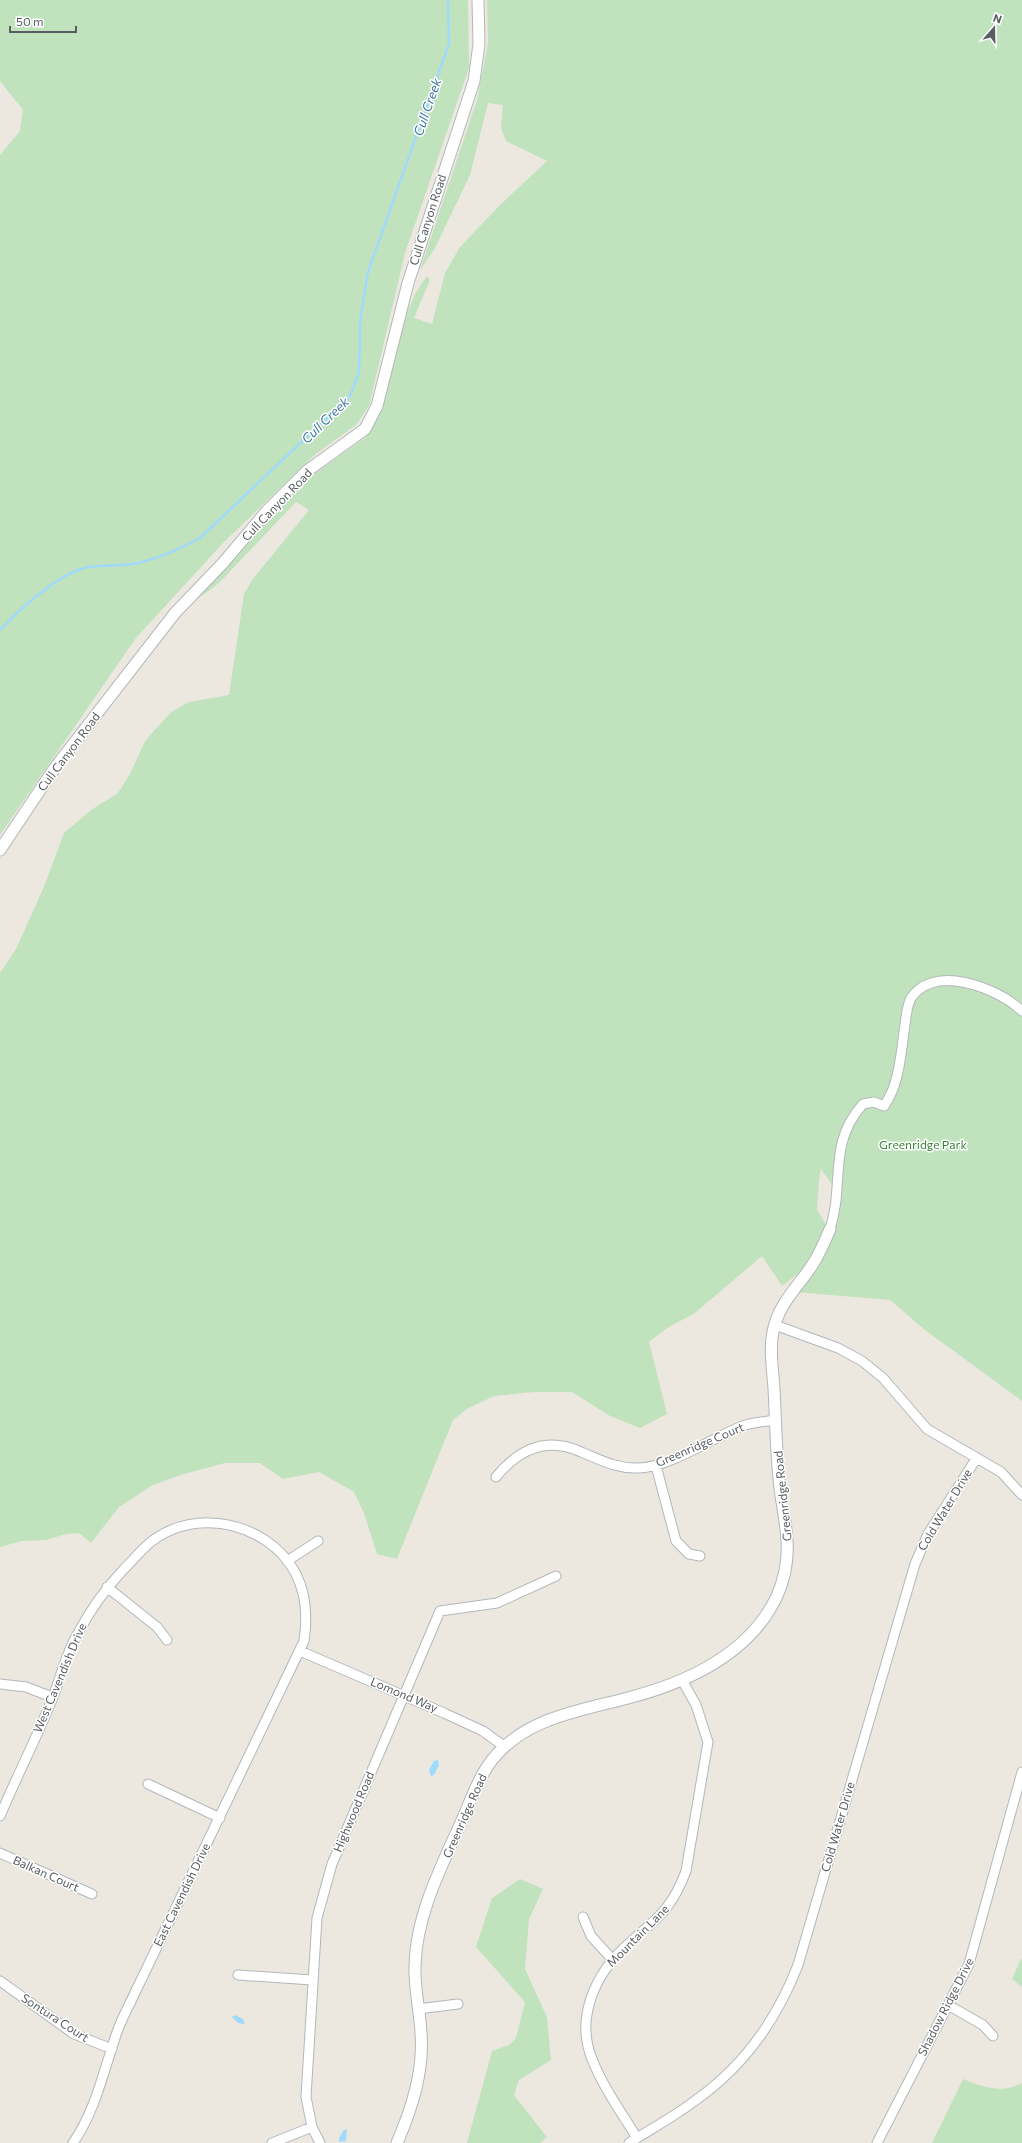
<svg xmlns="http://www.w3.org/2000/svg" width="1022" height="2143" viewBox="0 0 1022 2143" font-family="Commissioner,sans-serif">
	<rect width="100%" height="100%" fill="#ece8e0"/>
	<path fill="#c0e3bd" d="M0,0H468L469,68L405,253L369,406L356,425L317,453L224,542L136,638L0,835V155L20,131L23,110L0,81Z
		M487,0H1022V1401L925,1330L890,1300L794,1292C808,1277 845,1220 839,1199C836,1189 827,1178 821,1169L819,1180L817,1210L828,1228L800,1272L782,1286L762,1256L695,1313L667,1328L649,1342L667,1414L640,1428L610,1416L572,1392H534L494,1396L467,1409L453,1420L397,1559L377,1554L364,1513L354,1492L319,1472L283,1479L260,1463H225L184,1474L153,1485L119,1507L91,1543L79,1533L66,1534L46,1540L22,1541L0,1547V973L16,949L43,889L64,833L91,810L118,793L130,774L145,741L171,712L189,702L229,695L244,594L252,580L309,510L296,502L219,583L195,601L306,480L366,437L381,411L388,388L401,327L415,294L427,276L430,280L414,318L432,324L445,273L460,247L499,206L547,161L506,141L501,128L503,105L488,103L470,175L434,250L420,270L477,100L488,43Z
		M520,1879L543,1889L529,1919L525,1969L547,2017L551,2060L519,2080L514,2095L547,2137L540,2143H467L492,2051L509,2045L516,2038L525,2002L476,1947L492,1898Z
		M1022,1957V1987L1012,1979Z
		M963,2079C982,2087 1003,2094 1022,2083V2143H932Z"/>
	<path fill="#a0dafc" d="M438,1760L439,1765L434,1775L431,1776L429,1770L434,1761Z
		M235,2015L243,2019L245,2024L238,2023L232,2017Z
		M347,2129L346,2141L339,2142V2138L344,2130Z"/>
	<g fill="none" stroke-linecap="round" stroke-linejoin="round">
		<path stroke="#a0dafc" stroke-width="2.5" d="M0,630C20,609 60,572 89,567C103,565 118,566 132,564C156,560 178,550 200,538L350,396L359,373L360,322L368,272L449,44L448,0"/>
		<g stroke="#b3b7bb" stroke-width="11">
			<path id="minor" d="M830,1229C845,1183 827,1144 863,1104L874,1102L884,1106C900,1084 901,1051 905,1025C906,1017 907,1005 911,998C921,983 939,979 956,981C979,984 1005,995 1022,1011
				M775,1325L838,1348L862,1361L883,1378L927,1429L1001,1472L1022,1495
				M656,1466L676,1541L689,1554L700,1556
				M496,1477C518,1450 546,1436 581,1452C601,1460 617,1469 639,1468C669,1467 711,1439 740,1427C751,1422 764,1422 776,1420
				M287,1561L318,1541
				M107,1587L157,1627L167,1640
				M300,1651L444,1713L483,1731L505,1747
				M0,1684L26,1687L52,1697
				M148,1784L220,1818
				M0,1816C17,1776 37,1737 53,1697C61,1676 66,1654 77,1635C90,1610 105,1589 124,1569C133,1560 142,1549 152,1541C186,1516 231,1518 265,1540C301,1564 310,1601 304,1641L131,2001C126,2011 121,2021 117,2032C104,2069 96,2110 73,2143
				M0,1853L92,1894
				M583,1917L591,1936L612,1959
				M238,1975L312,1980
				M0,1981L74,2034L112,2049
				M948,2005L983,2025L993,2036
				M418,2009L458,2004
				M637,2138C621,2112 603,2087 592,2059C575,2017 596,1973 627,1945C657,1918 671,1911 686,1871L708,1742L696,1705L682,1680
				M272,2143L312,2127
				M320,2143L312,2127L306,2097L317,1918L332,1864L440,1611L497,1603L556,1576
				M629,2143C651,2129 675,2116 696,2100C744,2066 777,2019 798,1965L915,1564L928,1534L976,1459
				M877,2143L969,1964L1022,1772"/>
		</g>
		<g stroke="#b3b7bb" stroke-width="13">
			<path id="tertiary" d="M0,850L54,769L175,613L223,563L267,511L307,471L365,429L377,406L408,283L474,81L479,44L478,0
				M397,2143C412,2108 424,2071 421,2033C420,2011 414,1988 415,1966C416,1914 443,1863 464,1816C472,1797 479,1777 492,1760C525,1718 579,1711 628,1698C686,1683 750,1654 777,1596C793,1560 787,1532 781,1496C776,1461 776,1424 774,1389C773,1370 769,1350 773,1332C778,1304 798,1287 813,1264C820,1253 825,1241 830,1229"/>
		</g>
		<use href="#minor" stroke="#fff" stroke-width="9"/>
		<use href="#tertiary" stroke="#fff" stroke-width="11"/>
	</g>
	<g text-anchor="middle" stroke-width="3" stroke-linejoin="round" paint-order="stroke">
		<g font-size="12" fill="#595d61" stroke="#fff">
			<text transform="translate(428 220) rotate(-72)" y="4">Cull Canyon Road</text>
			<text transform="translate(277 505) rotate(-46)" y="4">Cull Canyon Road</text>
			<text transform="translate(69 752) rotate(-53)" y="4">Cull Canyon Road</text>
			<text transform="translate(700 1445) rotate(-23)" y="4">Greenridge Court</text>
			<text transform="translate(783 1496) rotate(-96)" y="4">Greenridge Road</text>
			<text transform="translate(945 1510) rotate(-59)" y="4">Cold Water Drive</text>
			<text transform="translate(60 1678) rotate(-67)" y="4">West Cavendish Drive</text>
			<text transform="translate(404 1695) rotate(23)" y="4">Lomond Way</text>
			<text transform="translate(354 1812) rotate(-67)" y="4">Highwood Road</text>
			<text transform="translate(465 1816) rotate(-66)" y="4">Greenridge Road</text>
			<text transform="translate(838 1827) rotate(-74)" y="4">Cold Water Drive</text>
			<text transform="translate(46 1874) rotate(24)" y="4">Balkan Court</text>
			<text transform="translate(182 1895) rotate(-64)" y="4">East Cavendish Drive</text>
			<text transform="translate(638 1936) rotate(-45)" y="4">Mountain Lane</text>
			<text transform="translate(946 2007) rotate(-63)" y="4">Shadow Ridge Drive</text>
			<text transform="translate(55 2018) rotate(33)" y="4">Sontura Court</text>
		</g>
		<g font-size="12" fill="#398237" stroke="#fff">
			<text x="923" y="1149">Greenridge Park</text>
		</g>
		<g font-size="13" font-style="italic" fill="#3c76a3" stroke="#fff">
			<text transform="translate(427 107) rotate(-71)" y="5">Cull Creek</text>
			<text transform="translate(325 420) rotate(-44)" y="5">Cull Creek</text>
		</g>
	</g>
	<g transform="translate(994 28) rotate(20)" stroke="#ffffff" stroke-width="3" paint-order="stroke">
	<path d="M0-3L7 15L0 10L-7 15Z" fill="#595d61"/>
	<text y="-6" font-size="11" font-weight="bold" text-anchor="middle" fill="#595d61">N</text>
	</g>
	<path d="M10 26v6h66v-6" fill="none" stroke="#595d61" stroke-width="2"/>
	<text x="16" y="26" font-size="12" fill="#595d61" stroke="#ffffff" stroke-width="3" paint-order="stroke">50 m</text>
</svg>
